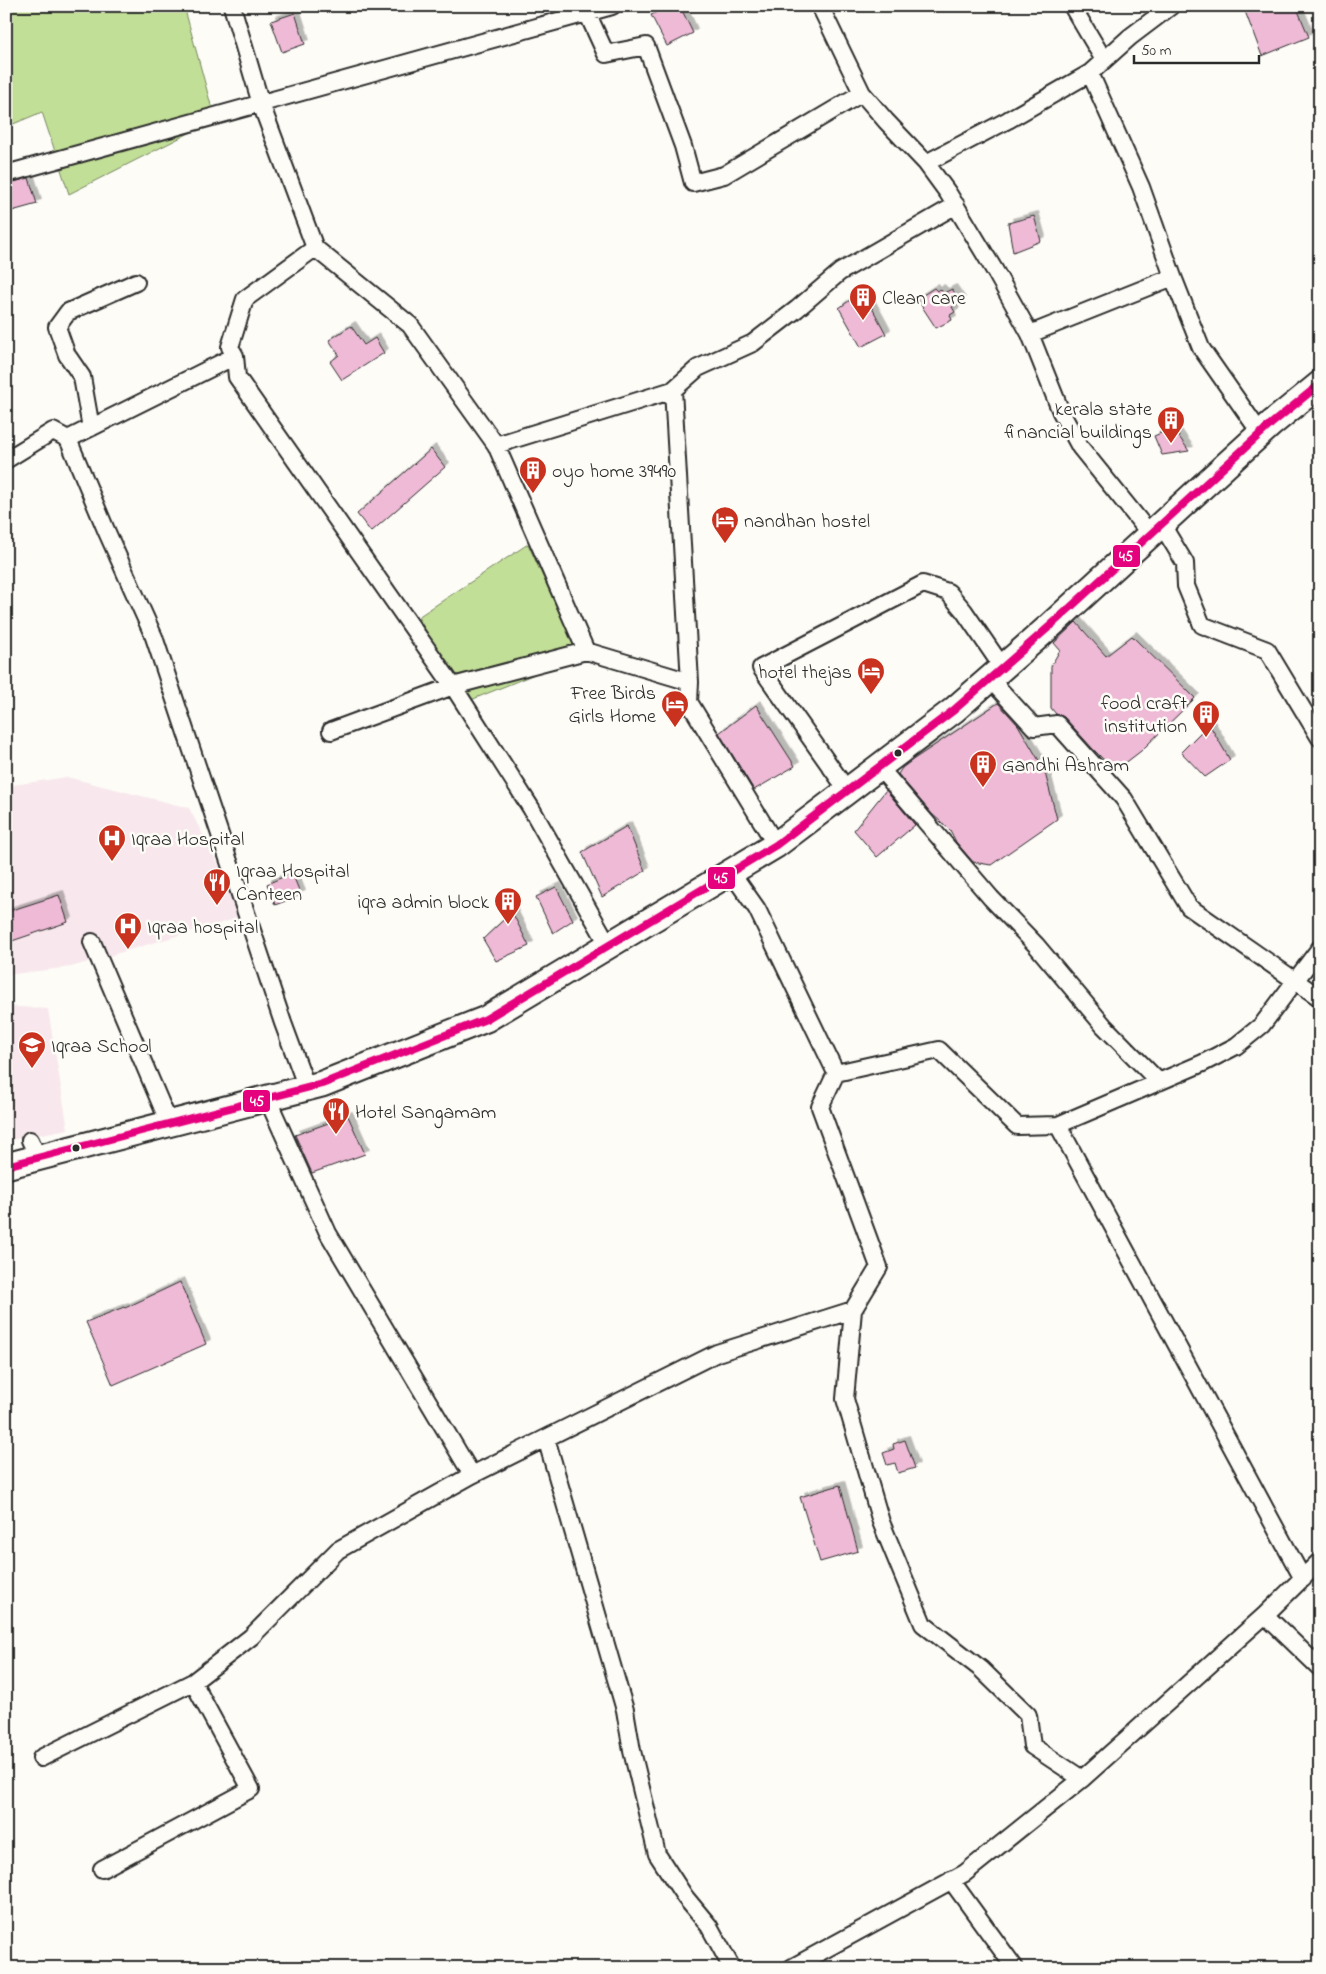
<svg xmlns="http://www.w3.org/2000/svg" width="1326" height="1974" viewBox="0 0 1326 1974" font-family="'Indie Flower',sans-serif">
	<defs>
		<filter id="shadow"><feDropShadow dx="4.5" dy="-4.5" stdDeviation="0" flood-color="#0004"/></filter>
	</defs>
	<rect width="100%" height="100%" fill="#fdfcf7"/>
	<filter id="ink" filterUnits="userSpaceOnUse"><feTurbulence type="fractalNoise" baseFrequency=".02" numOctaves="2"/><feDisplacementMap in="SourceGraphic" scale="10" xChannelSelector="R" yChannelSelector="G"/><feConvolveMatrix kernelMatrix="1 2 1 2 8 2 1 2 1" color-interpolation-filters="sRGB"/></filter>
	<g filter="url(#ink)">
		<path fill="#f8e8ed" d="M67,777L189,808L245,916L71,967L6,975V786Z
			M6,1006L48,1009L68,1129L6,1141Z"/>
		<path fill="#c2df97" stroke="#768561" d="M6,6H184L215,120L69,194L42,112L6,127Z
			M528,544L579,656L466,702L418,617Z"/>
		<path fill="#eebad6" stroke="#2b2b2b" filter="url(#shadow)" d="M669,6H680L693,33L667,46L651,15Z
			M1243,6H1296L1309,37L1262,56Z
			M295,13L305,44L282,52L271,21Z
			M29,178L37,204L12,211L6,184Z
			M1034,216L1041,241L1013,252L1008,223Z
			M934,288L937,291L940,289L944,293L952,289L961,302L952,307L955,312L950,315L952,320L936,328L917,299Z
			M863,291L886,334L861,347L839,308Z
			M351,326L364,345L375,338L384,353L342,380L330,362L339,355L329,340Z
			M1173,428L1189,451L1162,455L1154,436Z
			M431,449L445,467L371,532L357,514Z
			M1076,622L1106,656L1132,636L1195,698L1141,751L1115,771L1093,749L1064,717L1056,714L1051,708V666L1060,650L1054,643Z
			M998,703L1018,725L1044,769L1057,819L991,865L973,862L956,842L950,830L932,814L898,774L902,768L914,759Z
			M756,705L795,766L754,790L719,733Z
			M1209,724L1230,760L1205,777L1181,752Z
			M886,790L915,825L877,857L854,830Z
			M627,826L645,871L602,897L582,852Z
			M292,873L301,895L275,905L267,884Z
			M556,887L573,920L553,933L536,897Z
			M59,895L68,922L6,943V912Z
			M512,912L529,946L496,961L483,939Z
			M348,1116L365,1154L312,1173L295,1135Z
			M180,1282L206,1344L113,1385L86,1322L124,1307L125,1308Z
			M905,1440L915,1468L898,1473L895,1463L887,1465L883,1453L894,1449L893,1444Z
			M840,1485L858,1551L820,1562L800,1497Z"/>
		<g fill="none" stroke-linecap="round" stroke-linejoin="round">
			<g stroke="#2b2b2b" stroke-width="20">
				<path id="street" d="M232,6L261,104L315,248L245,299L230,347L235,356L237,377L453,686L531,808L609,946
					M584,6L606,54L646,46L683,146L693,183L724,175L862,93L886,121L926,163L948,193L995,271L1030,334L1061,412L1080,447L1151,535
					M820,6L862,93
					M1072,6L1104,60
					M1171,6L1130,37L1090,73L1141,187L1173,277L1201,348L1261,434
					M926,163L1008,120L1090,73
					M6,174L612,6
					M315,248L410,325L496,445L586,651
					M1030,334L1173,277
					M91,428L82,377L67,355L57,327L68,312L136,282
					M68,439L235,356
					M496,445L673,390L698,368L753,343L797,309L840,272L956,205
					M6,460L53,431L68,439L106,530L154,637L283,1023L307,1088
					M1162,525L1185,563L1186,586L1202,625L1267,650L1320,738
					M990,679L1034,727L1057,724L1124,799L1189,907L1320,998
					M690,682L689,702L776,845
					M331,731L453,686L586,651L690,682L673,390
					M878,766L991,898L1036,945L1104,1026L1159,1082
					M847,790L761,668L923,584L948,592L964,611L1003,668
					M731,872L757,909L836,1073L939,1050L1017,1126L1058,1125L1203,1063L1236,1046L1262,1025L1320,948
					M92,942L169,1123
					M836,1073L820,1107L879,1267L853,1310L845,1399L881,1522L923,1624L981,1669L1028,1715L1032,1746L1082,1779
					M267,1098L328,1233L472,1475
					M1058,1125L1303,1579
					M30,1140L35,1151L32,1159
					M546,1438L625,1710L632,1751L657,1854L685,1897L709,1926L732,1968
					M1265,1615L1320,1668
					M41,1758L193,1682L251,1637L338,1550L472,1475L717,1353L853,1310
					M102,1869L251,1789L193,1682
					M951,1880L1015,1968
					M791,1968L965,1873L1082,1779L1265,1615L1320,1561"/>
			</g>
			<g stroke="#2b2b2b" stroke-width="29">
				<path id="primary" d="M6,1166L322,1084L486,1019L776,845L954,710L1050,626L1271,424L1320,384"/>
			</g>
			<use href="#street" stroke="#fdfcf7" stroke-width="16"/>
			<use href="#primary" stroke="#fdfcf7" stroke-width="25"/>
			<g stroke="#fdfcf7" stroke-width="11">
				<path id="bus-1" d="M6,1166L322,1084L486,1019L776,845L954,710L1050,626L1271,424L1320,384"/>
			</g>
			<use href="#bus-1" stroke="#e5007d" stroke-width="8"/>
		</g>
	</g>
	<defs>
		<g id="building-pin" transform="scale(1.4375)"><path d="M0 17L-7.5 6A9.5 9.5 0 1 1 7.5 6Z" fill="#c8321e" stroke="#fdfcf7"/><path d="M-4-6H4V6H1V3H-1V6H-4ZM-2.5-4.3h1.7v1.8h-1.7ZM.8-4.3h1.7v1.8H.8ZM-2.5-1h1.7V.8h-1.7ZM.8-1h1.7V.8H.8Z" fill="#fff"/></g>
		<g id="hotel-pin" transform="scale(1.4375)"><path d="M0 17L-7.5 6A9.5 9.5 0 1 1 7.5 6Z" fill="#c8321e" stroke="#fdfcf7"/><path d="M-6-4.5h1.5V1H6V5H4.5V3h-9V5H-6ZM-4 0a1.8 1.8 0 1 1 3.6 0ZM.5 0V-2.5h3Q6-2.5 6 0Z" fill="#fff"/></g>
		<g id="hospital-pin" transform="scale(1.4375)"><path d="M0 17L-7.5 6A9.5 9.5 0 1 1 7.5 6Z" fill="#c8321e" stroke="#fdfcf7"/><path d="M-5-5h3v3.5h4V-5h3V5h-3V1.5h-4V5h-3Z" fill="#fff"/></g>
		<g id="restaurant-pin" transform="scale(1.4375)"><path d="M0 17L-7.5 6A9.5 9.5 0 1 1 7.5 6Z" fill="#c8321e" stroke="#fdfcf7"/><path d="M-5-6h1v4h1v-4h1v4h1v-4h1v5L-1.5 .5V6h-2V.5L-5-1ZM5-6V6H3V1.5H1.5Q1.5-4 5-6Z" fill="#fff"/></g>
		<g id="school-pin" transform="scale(1.4375)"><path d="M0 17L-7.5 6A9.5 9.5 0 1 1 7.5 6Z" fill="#c8321e" stroke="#fdfcf7"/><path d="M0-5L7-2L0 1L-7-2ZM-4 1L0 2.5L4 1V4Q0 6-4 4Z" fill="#fff"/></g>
	</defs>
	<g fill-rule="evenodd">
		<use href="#building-pin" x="863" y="297"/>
		<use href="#building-pin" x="1171" y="420"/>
		<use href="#building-pin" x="533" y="470"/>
		<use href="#hotel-pin" x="725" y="520"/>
		<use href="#hotel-pin" x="871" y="671"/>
		<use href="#hotel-pin" x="675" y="704"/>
		<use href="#building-pin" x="1206" y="714"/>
		<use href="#building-pin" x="983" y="764"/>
		<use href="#hospital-pin" x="112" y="838"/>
		<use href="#restaurant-pin" x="217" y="882"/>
		<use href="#building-pin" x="508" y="901"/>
		<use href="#hospital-pin" x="128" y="926"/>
		<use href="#school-pin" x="32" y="1045"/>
		<use href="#restaurant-pin" x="336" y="1111"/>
	</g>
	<g fill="#2b2b2b" stroke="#fdfcf7" stroke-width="2">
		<circle cx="898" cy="753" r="4.5"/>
		<circle cx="76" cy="1148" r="4.5"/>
	</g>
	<g text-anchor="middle" stroke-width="5" stroke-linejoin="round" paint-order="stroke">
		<g font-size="20" fill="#2b2b2b" stroke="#fdfcf7" text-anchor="start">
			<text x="882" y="304">Clean care</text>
			<text x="1152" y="415" text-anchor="end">kerala state<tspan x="1152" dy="23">financial buildings</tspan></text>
			<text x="552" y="477">oyo home 39490</text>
			<text x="744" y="527">nandhan hostel</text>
			<text x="852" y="678" text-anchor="end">hotel thejas</text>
			<text x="656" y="699" text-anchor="end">Free Birds<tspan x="656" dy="23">Girls Home</tspan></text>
			<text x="1187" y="709" text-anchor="end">food craft<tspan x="1187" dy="23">institution</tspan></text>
			<text x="1002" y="771">Gandhi Ashram</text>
			<text x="131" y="845">Iqraa Hospital</text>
			<text x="236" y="877">Iqraa Hospital<tspan x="236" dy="23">Canteen</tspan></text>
			<text x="489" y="908" text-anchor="end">iqra admin block</text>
			<text x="147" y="933">Iqraa hospital</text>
			<text x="51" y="1052">Iqraa School</text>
			<text x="355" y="1118">Hotel Sangamam</text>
		</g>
	</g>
	<g stroke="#fdfcf7" stroke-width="2">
		<rect x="1112" y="544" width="29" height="24" rx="5" fill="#e5007d"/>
		<rect x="707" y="866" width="29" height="24" rx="5" fill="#e5007d"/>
		<rect x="242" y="1089" width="29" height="24" rx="5" fill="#e5007d"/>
	</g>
	<g font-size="14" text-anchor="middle" font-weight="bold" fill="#fff">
		<text x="1126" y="561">45</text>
		<text x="721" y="883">45</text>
		<text x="257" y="1106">45</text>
	</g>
	<rect width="1326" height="1974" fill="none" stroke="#fdfcf7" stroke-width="25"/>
	<rect x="12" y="12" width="1301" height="1949" fill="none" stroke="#2b2b2b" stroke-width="2" filter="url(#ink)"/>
	<path d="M1134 55v8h125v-8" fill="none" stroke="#2b2b2b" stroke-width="2.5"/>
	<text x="1141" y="55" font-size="15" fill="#2b2b2b" stroke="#fdfcf7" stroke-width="4" paint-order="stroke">50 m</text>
</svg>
